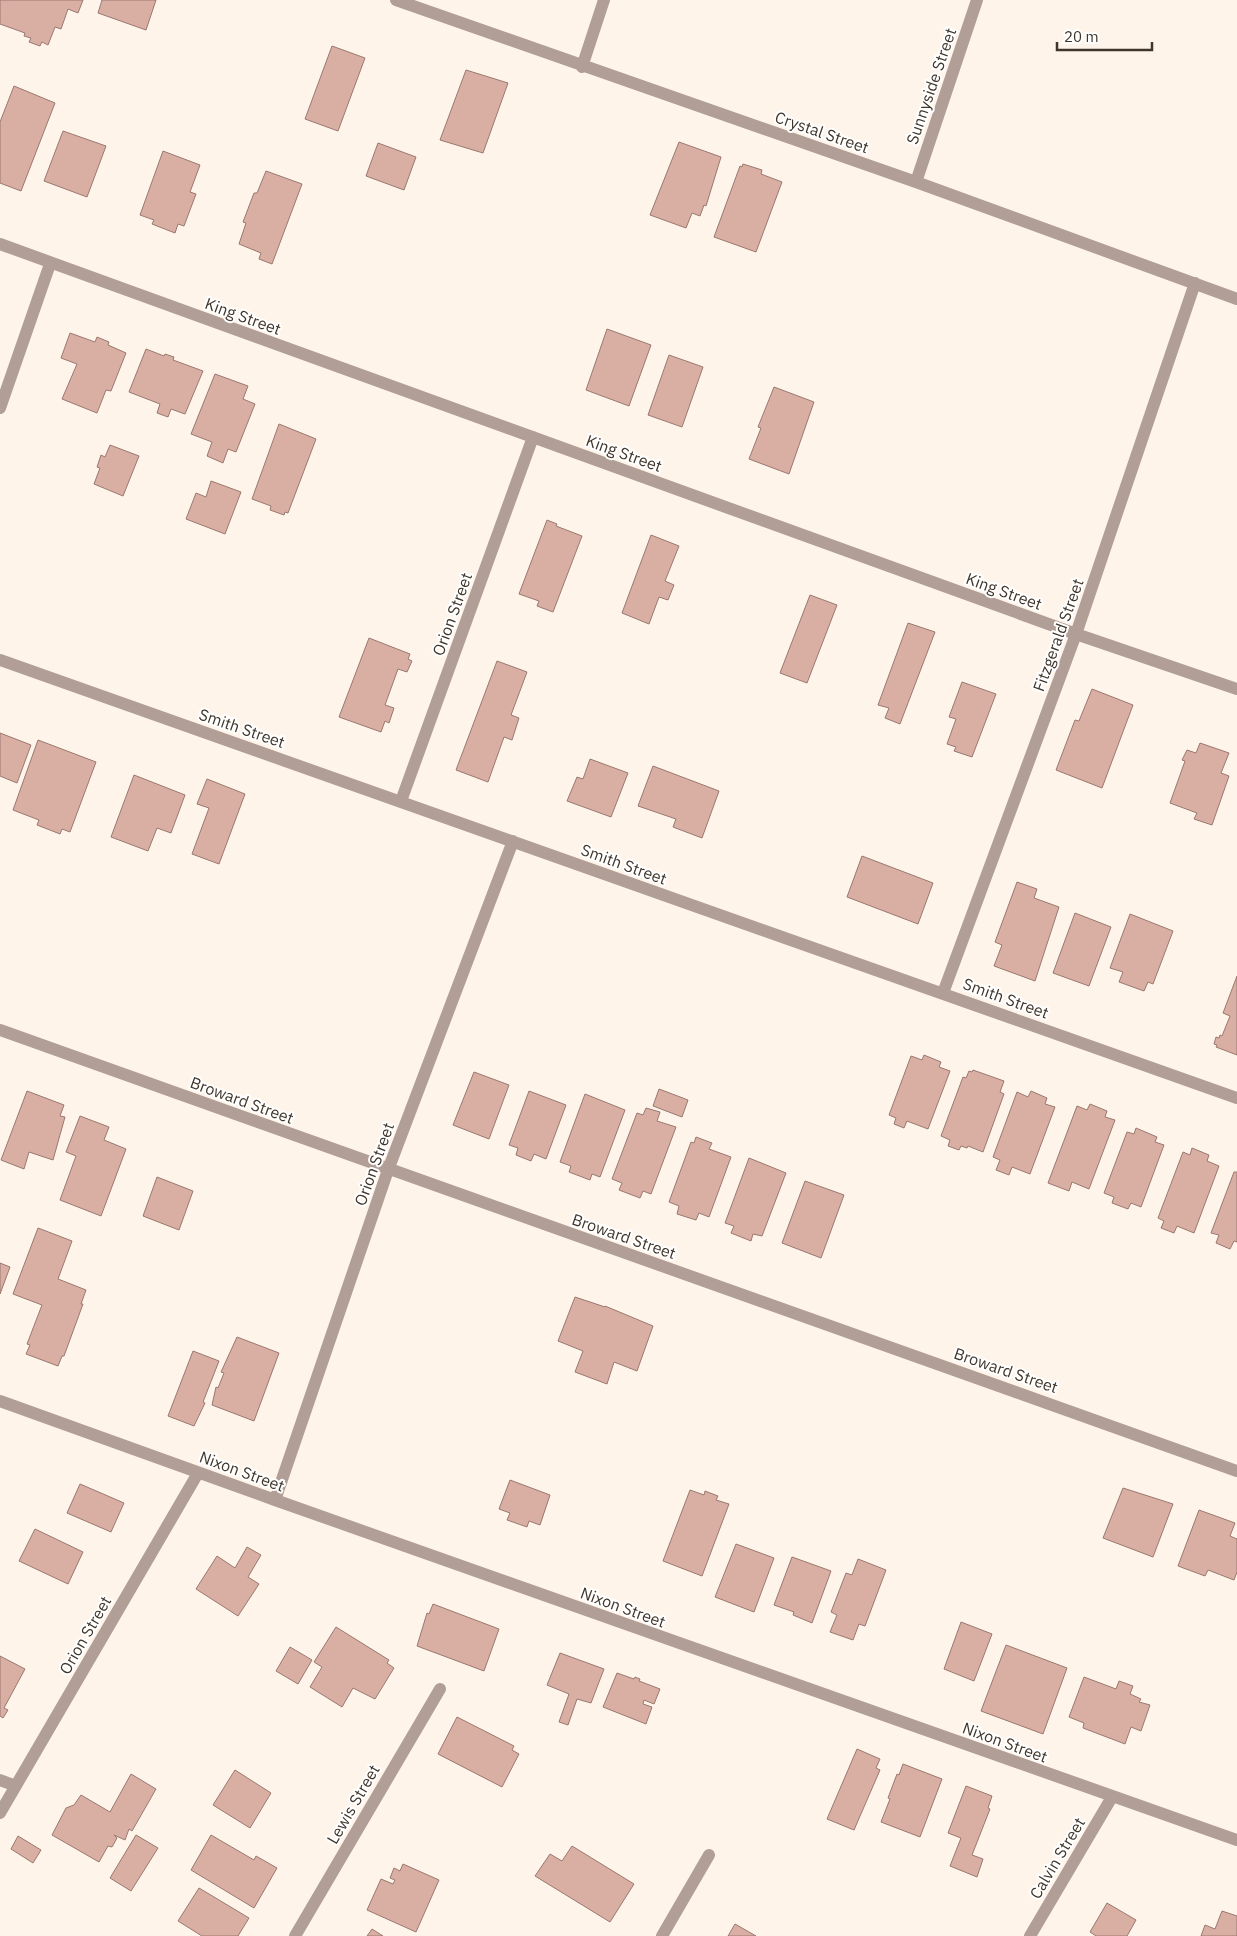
<svg xmlns="http://www.w3.org/2000/svg" width="1237" height="1936" viewBox="0 0 1237 1936" font-family="'IBM Plex Sans',sans-serif">
	<rect width="100%" height="100%" fill="#fff4ea"/>
	<path fill="#d9afa4" stroke="#9a786f" d="M0,0H83L78,13L68,9L61,29L55,27L48,45L42,42L40,46L29,42L31,38L24,36L25,33L0,24Z
		M102,0H156L146,30L98,13Z
		M332,46L365,58L338,131L305,119Z
		M466,70L508,83L483,153L440,140Z
		M14,86L55,103L21,191L0,183V122Z
		M63,131L106,146L87,197L44,181Z
		M679,142L721,157L706,206L704,205L700,216L692,213L686,228L650,215Z
		M378,143L416,157L404,190L366,176Z
		M163,151L200,165L190,192L196,194L184,226L178,224L175,233L152,224L154,220L140,215Z
		M743,164L762,170L761,174L782,182L756,252L714,237L740,166L742,167Z
		M266,171L302,184L272,264L259,259L261,253L239,244L246,223L243,222L254,193H257Z
		M607,329L651,345L629,406L586,390Z
		M70,333L95,342L97,337L109,342L108,345L126,353L111,391L106,390L97,413L62,399L77,364L61,358Z
		M146,349L164,356L165,354L174,357L173,360L203,371L185,414L171,409L168,417L157,413L160,404L129,392Z
		M669,355L703,367L682,427L648,415Z
		M215,374L248,386L243,399L255,404L236,452L228,449L223,463L207,456L212,442L191,434Z
		M774,387L814,402L789,474L749,459L761,428L758,427Z
		M279,424L316,439L288,513L285,512L284,515L270,510L271,506L252,499Z
		M110,445L139,456L123,496L94,484L100,468L97,467L101,455L105,457Z
		M211,481L241,492L225,534L186,519L196,493L206,497Z
		M547,520L557,524L556,526L582,536L553,612L537,606L539,601L519,594Z
		M651,535L679,546L665,581L674,585L668,600L659,597L649,624L622,613Z
		M810,595L837,605L807,683L780,673Z
		M908,623L935,632L900,724L885,718L889,708L878,705Z
		M369,638L410,654L408,659L412,661L407,672L398,669L385,705L394,708L389,723L385,721L381,732L339,717Z
		M497,661L527,672L511,715L519,718L512,740L504,737L488,782L456,770Z
		M962,682L996,694L972,757L954,751L956,747L947,744L956,719L949,717Z
		M1092,689L1133,705L1102,788L1056,770L1075,720L1079,721Z
		M0,733L31,745L17,783L0,776Z
		M38,740L96,762L70,832L62,829L60,834L37,825L39,820L13,810Z
		M1200,743L1229,753L1221,773L1229,776L1212,825L1194,819L1197,813L1170,803L1185,761L1182,760L1187,750L1196,753Z
		M590,759L628,773L611,817L567,801L577,777L583,779Z
		M653,766L719,791L702,838L673,827L676,819L638,806Z
		M134,775L185,795L171,833L157,828L148,851L111,837Z
		M207,779L245,794L219,864L192,854L209,808L197,804Z
		M862,856L933,883L918,924L847,897Z
		M1017,882L1037,889L1034,898L1059,907L1035,981L994,966L1002,945L995,942Z
		M1075,913L1111,927L1089,986L1053,973Z
		M1130,914L1173,931L1153,984L1148,982L1144,991L1119,982L1123,972L1110,968Z
		M1237,976V1055L1216,1047L1217,1045L1214,1044L1216,1037L1219,1038L1220,1035L1222,1036L1230,1016L1223,1013Z
		M924,1055L941,1062L939,1067L950,1071L928,1129L907,1121L904,1128L894,1124L896,1118L889,1115L911,1056L922,1060Z
		M973,1070L1004,1081L1000,1092L1004,1094L983,1152L968,1146L967,1148L961,1146L959,1150L948,1146L950,1140L941,1136L963,1077L966,1078L969,1071L972,1072Z
		M474,1072L509,1085L489,1139L453,1125Z
		M659,1089L688,1100L682,1117L653,1106Z
		M27,1091L64,1105L60,1116L65,1117L53,1160L29,1152L24,1169L1,1160Z
		M529,1091L566,1105L546,1159L534,1154L531,1161L516,1155L518,1148L509,1145Z
		M1031,1091L1047,1098L1045,1104L1055,1107L1030,1174L1012,1167L1009,1175L996,1170L1000,1160L993,1157L1017,1092L1028,1097Z
		M585,1094L625,1110L600,1177L592,1174L590,1180L569,1172L571,1166L560,1162Z
		M1090,1104L1107,1111L1105,1117L1115,1120L1089,1189L1072,1182L1069,1191L1048,1183L1077,1106L1087,1110Z
		M646,1108L660,1112L657,1121L676,1127L651,1194L643,1191L640,1198L619,1190L622,1183L612,1179L637,1113L643,1115Z
		M80,1116L109,1127L104,1140L126,1149L101,1216L60,1200L76,1156L66,1152Z
		M1136,1128L1157,1137L1155,1142L1164,1145L1141,1207L1131,1203L1128,1209L1112,1203L1114,1197L1104,1193L1127,1132L1134,1134Z
		M696,1137L712,1143L709,1149L731,1157L709,1217L699,1213L696,1220L677,1214L679,1206L669,1202L691,1142L694,1143Z
		M1192,1148L1209,1155L1207,1161L1219,1166L1194,1233L1177,1226L1174,1233L1161,1228L1164,1221L1158,1218L1183,1152L1190,1155Z
		M749,1158L786,1173L762,1236L753,1234L751,1241L731,1233L734,1226L725,1223Z
		M1234,1172H1237V1242L1234,1241L1230,1249L1216,1243L1219,1235L1211,1233Z
		M157,1177L193,1191L179,1230L143,1216Z
		M805,1181L844,1195L821,1258L782,1243Z
		M38,1228L72,1241L58,1279L86,1290L81,1304H83L64,1356H62L58,1366L26,1354L30,1345L27,1344L42,1305L13,1294Z
		M0,1263L10,1267L0,1294Z
		M575,1297L605,1307V1306L653,1326L637,1371L614,1362L607,1384L575,1372L583,1351L558,1341Z
		M237,1337L279,1353L254,1421L212,1405L216,1387L218,1388L224,1373L221,1372Z
		M193,1351L219,1361L203,1402L205,1403L194,1426L168,1416Z
		M510,1480L550,1495L540,1525L529,1521L527,1527L507,1520L510,1513L499,1509Z
		M80,1484L124,1503L111,1532L67,1513Z
		M1123,1488L1173,1504L1153,1557L1103,1538Z
		M690,1490L704,1495L705,1491L718,1496L716,1500L729,1504L702,1576L663,1561Z
		M1199,1510L1235,1523L1230,1536L1237,1539V1572L1234,1580L1208,1570L1205,1576L1178,1566Z
		M35,1529L83,1552L68,1584L19,1561Z
		M736,1544L774,1558L754,1612L715,1597Z
		M247,1547L261,1555L248,1577L259,1584L238,1616L196,1589L217,1556L235,1568Z
		M792,1557L831,1571L812,1623L793,1615L794,1612L774,1605Z
		M858,1559L886,1570L865,1626L859,1624L853,1640L830,1632L837,1615L831,1612L846,1573L852,1575Z
		M433,1604L499,1629L484,1671L417,1646L427,1613L429,1614Z
		M961,1622L992,1634L974,1681L944,1669Z
		M336,1627L389,1660L387,1663L394,1668L375,1699L353,1688L342,1707L310,1687L322,1667L314,1662Z
		M1006,1645L1067,1668L1043,1734L981,1711Z
		M290,1647L312,1660L298,1684L276,1671Z
		M560,1653L604,1669L591,1703L577,1699L568,1725L559,1722L569,1694L547,1685Z
		M0,1656L25,1669L4,1708L8,1710L3,1718L0,1716Z
		M617,1673L634,1679L635,1677L640,1679L639,1681L660,1689L654,1704L644,1700L643,1704L652,1707L646,1724L603,1707Z
		M1084,1677L1116,1689L1119,1681L1133,1686L1130,1694L1141,1699L1139,1702L1150,1705L1141,1731L1131,1727L1125,1744L1083,1728L1084,1723L1069,1717Z
		M457,1717L514,1746L512,1750L519,1754L502,1787L438,1754Z
		M857,1749L880,1759L876,1768L880,1770L854,1830L827,1819Z
		M903,1764L942,1779L920,1837L881,1822L890,1799L888,1798L897,1774L899,1775Z
		M235,1770L271,1793L250,1828L213,1805Z
		M131,1774L156,1789L132,1831L129,1829L125,1840L114,1835L117,1838L112,1847L108,1846L99,1862L52,1835L66,1808L74,1805L81,1795L110,1812Z
		M966,1786L992,1796L988,1808L990,1809L972,1855L983,1859L977,1877L950,1866L961,1838L948,1833Z
		M136,1835L158,1848L131,1891L110,1878Z
		M211,1835L254,1860L256,1856L277,1868L254,1908L191,1870Z
		M18,1836L41,1850L33,1863L11,1849Z
		M572,1846L634,1884L610,1922L535,1876L550,1854L562,1861Z
		M403,1864L439,1880L416,1932L367,1910L381,1879L393,1884L395,1880L390,1878L394,1868L400,1871Z
		M199,1888L249,1918L238,1936H202L178,1921Z
		M1107,1903L1136,1920L1127,1936H1096L1090,1932Z
		M1222,1911L1237,1916V1936H1201L1205,1925L1215,1929Z
		M735,1924L756,1936H728Z
		M372,1929L383,1936H367Z"/>
	<g fill="none" stroke-linecap="round" stroke-linejoin="round">
		<path stroke="#b09e97" stroke-width="12" d="M396,0L916,182L1237,299
			M582,67L604,0
			M916,182L977,0
			M0,244L1076,634L1237,689
			M0,408L50,264
			M0,660L1237,1098
			M401,801L533,437
			M943,993L1076,634L1195,283
			M0,1030L1237,1471
			M0,1401L275,1500L1237,1840
			M275,1500L388,1170L513,841
			M0,1780L16,1786
			M0,1813L198,1473
			M295,1936L440,1689
			M662,1936L709,1855
			M1030,1936L1112,1797"/>
	</g>
	<g text-anchor="middle" stroke-width="4" stroke-linejoin="round" paint-order="stroke">
		<g font-size="16" fill="#3f352a" stroke="#fff">
			<text transform="translate(931 86) rotate(-71)" y="6">Sunnyside Street</text>
			<text transform="translate(822 132) rotate(19)" y="6">Crystal Street</text>
			<text transform="translate(243 316) rotate(20)" y="6">King Street</text>
			<text transform="translate(624 453) rotate(20)" y="6">King Street</text>
			<text transform="translate(1004 591) rotate(20)" y="6">King Street</text>
			<text transform="translate(452 614) rotate(-70)" y="6">Orion Street</text>
			<text transform="translate(1058 635) rotate(-70)" y="6">Fitzgerald Street</text>
			<text transform="translate(242 728) rotate(19)" y="6">Smith Street</text>
			<text transform="translate(624 864) rotate(20)" y="6">Smith Street</text>
			<text transform="translate(1006 998) rotate(20)" y="6">Smith Street</text>
			<text transform="translate(242 1100) rotate(20)" y="6">Broward Street</text>
			<text transform="translate(374 1164) rotate(-70)" y="6">Orion Street</text>
			<text transform="translate(624 1236) rotate(19)" y="6">Broward Street</text>
			<text transform="translate(1006 1370) rotate(19)" y="6">Broward Street</text>
			<text transform="translate(242 1471) rotate(20)" y="6">Nixon Street</text>
			<text transform="translate(623 1607) rotate(20)" y="6">Nixon Street</text>
			<text transform="translate(85 1635) rotate(-60)" y="6">Orion Street</text>
			<text transform="translate(1005 1742) rotate(20)" y="6">Nixon Street</text>
			<text transform="translate(353 1804) rotate(-60)" y="6">Lewis Street</text>
			<text transform="translate(1057 1858) rotate(-59)" y="6">Calvin Street</text>
		</g>
	</g>
	<path d="M1057 42v8h95v-8" fill="none" stroke="#3f352a" stroke-width="2.5"/>
	<text x="1064" y="42" font-size="15" fill="#3f352a" stroke="#ffffff" stroke-width="4" paint-order="stroke">20 m</text>
</svg>
